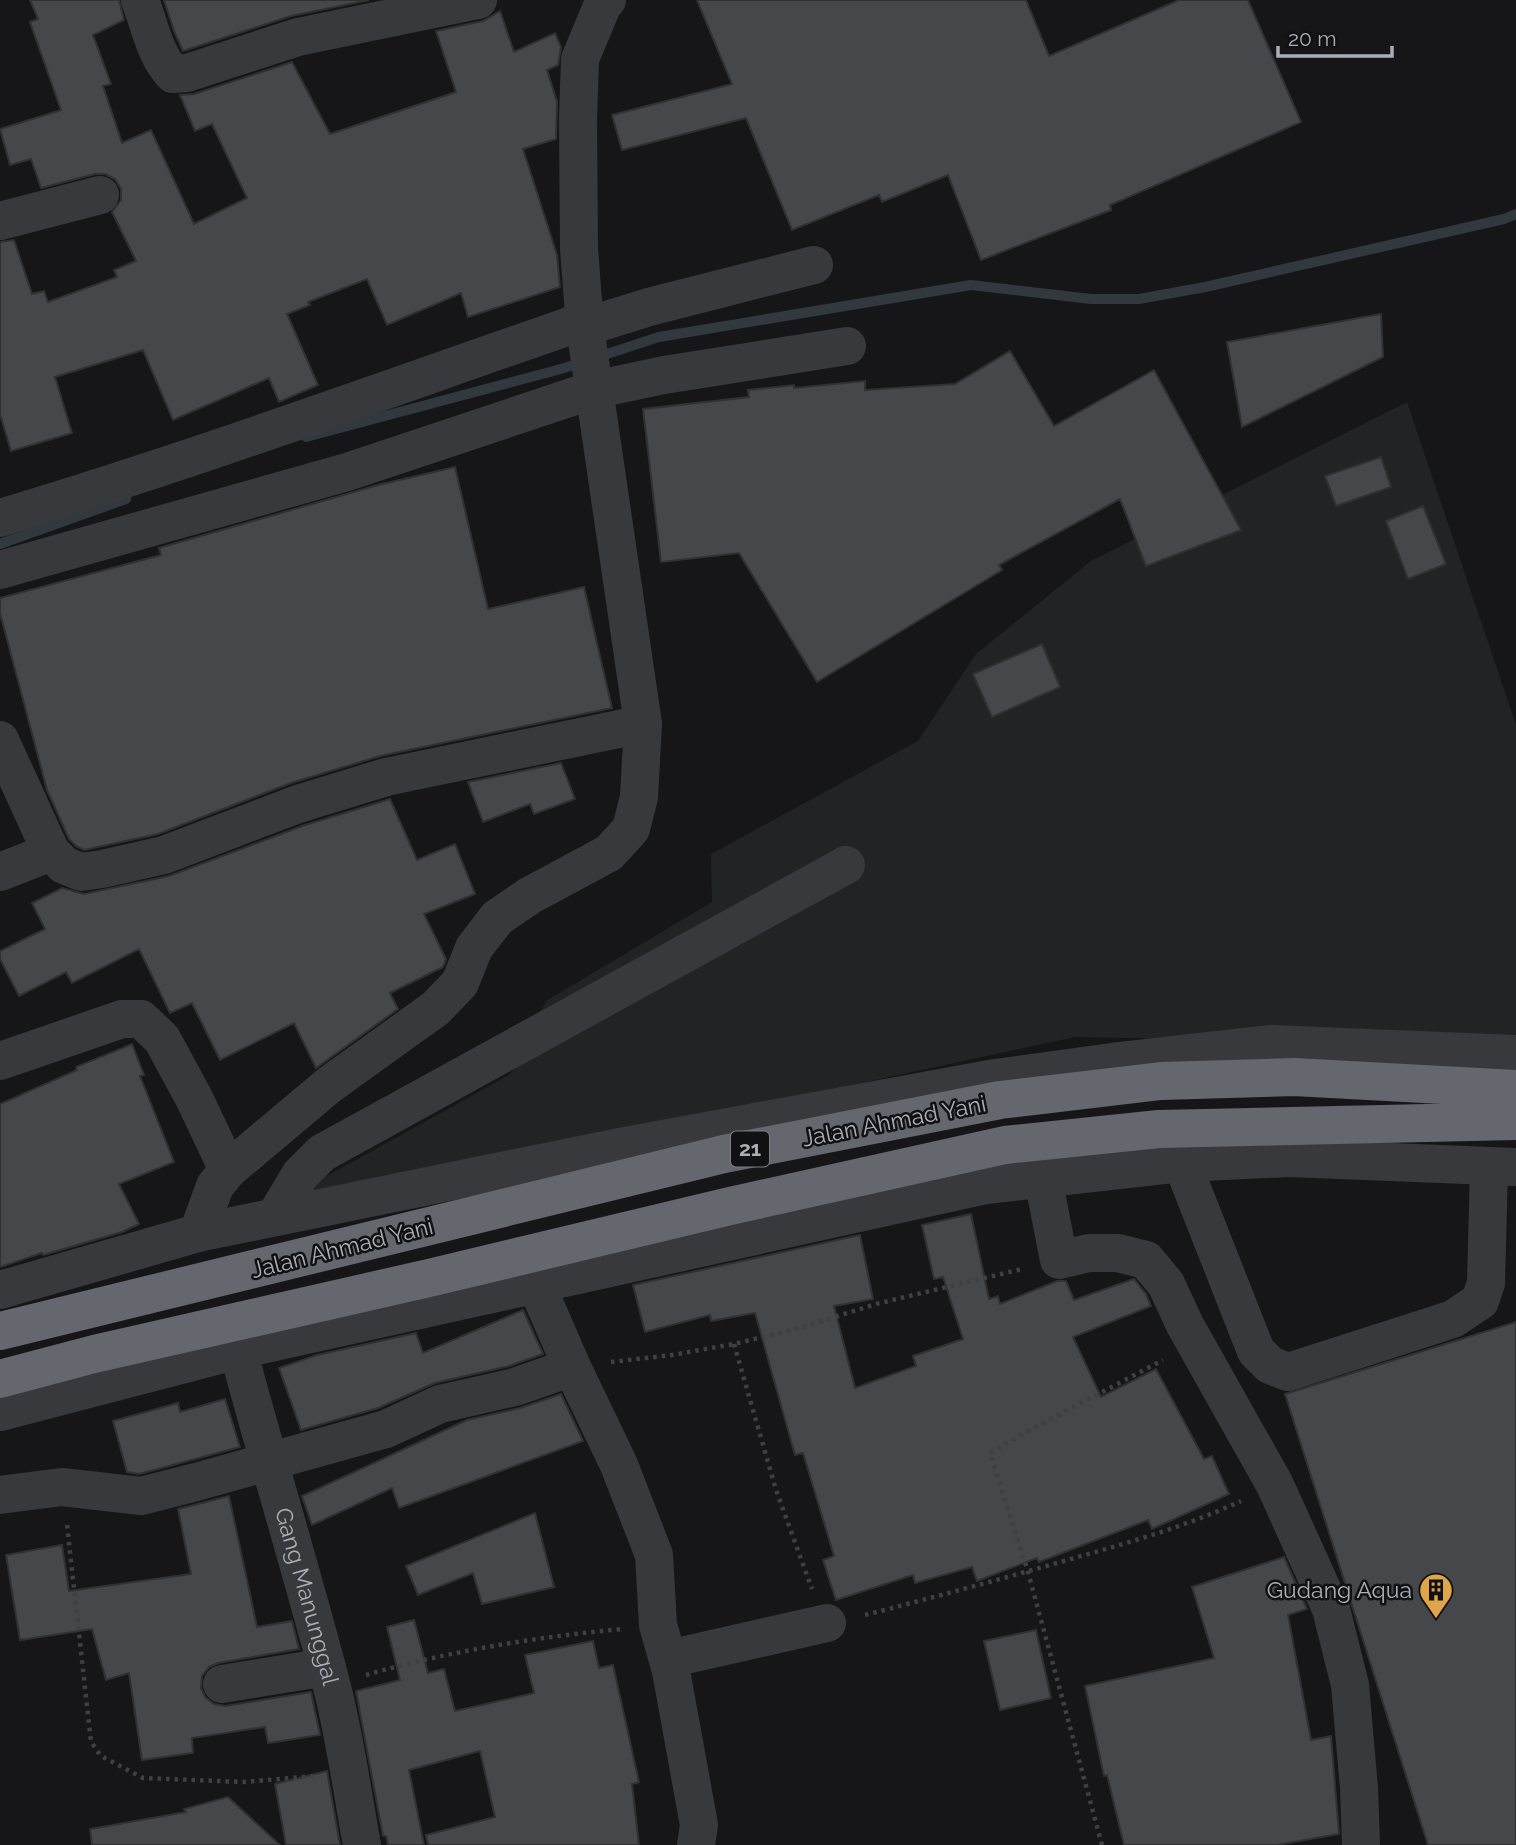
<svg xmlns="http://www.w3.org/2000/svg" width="1516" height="1845" viewBox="0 0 1516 1845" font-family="Raleway,sans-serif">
	<rect width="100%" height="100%" fill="#161618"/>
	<path fill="#222325" d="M1407,402L1516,725V1046L1075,1037L290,1206L316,1182L511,1074L546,1001L712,902L711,854L918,741L976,654L1091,561Z"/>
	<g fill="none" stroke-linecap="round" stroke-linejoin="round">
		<path stroke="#31393f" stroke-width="10" d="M306,437L561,369L659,337L971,285L1091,299H1139L1205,287L1504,219L1516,214
			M0,544L126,499"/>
	</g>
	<path fill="#45474a" stroke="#313134" stroke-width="2" d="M30,0H119L124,20L93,35L111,84L103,86L122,143L151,130L194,224L247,198L212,124L195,131L180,95L194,94L292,62L330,134L456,92L436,31L483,21L500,11L514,52L555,33L561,47L558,65L547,70L557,102L556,139L523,149L557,255L560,287L468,317L461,293L387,325L367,279L308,302L310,305L287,314L318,385L279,402L269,378L173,420L143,350L55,377L72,433L11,451L0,414V242L14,240L32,294L44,291L48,302L117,277L114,270L136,261L112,212L121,200V189L115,179L105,174H95L41,188L31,159L10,165L0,129L61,110L30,22L38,19Z
		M164,0H369L291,16L183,51L174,31Z
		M697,0H1026L1049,56L1179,0H1248L1301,122L1110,205L1111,210L981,260L948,175L882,202L879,195L792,230L746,118L622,150L612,115L732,84Z
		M1381,314L1383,357L1242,427L1227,342Z
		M1010,351L1054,426L1154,370L1241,530L1146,566L1120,499L999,565L1002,570L817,682L739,553L661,562L643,409L749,397L748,390L794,385V388L865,381V390L955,384Z
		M1381,457L1391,487L1336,506L1325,476Z
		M455,467L488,609L584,587L612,708L380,756L291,783L158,834L84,850L76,846L69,839L47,790L0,613V598L161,555L159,548L378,485Z
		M1423,506L1446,564L1408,579L1386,521Z
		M1042,644L1060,687L992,717L973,674Z
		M561,763L575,799L534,814L530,804L483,822L468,782Z
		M390,799L417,860L455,844L475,894L424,914L446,959L443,967L390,993L398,1009L316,1068L294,1023L220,1060L192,1003L170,1013L139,949L72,983L66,972L19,996L0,959V951L45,929L32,903L62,888L84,894L169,876L305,825Z
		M132,1044L144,1075L140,1076L174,1162L119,1184L139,1224L122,1232L43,1255L42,1253L0,1267V1104L77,1070L76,1067Z
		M971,1214L989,1299L998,1296L1000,1304L1057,1281H1066L1074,1300L1134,1279L1146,1294L1151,1306L1073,1337L1101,1397L1156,1369L1204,1459L1212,1456L1229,1494L1152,1529L1148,1520L1039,1562L1037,1558L977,1581L972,1567L915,1583L913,1575L836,1600L823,1560L834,1556L803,1453L795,1455L755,1313L711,1321L710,1315L645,1332L633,1285L860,1235L873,1299L834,1306L855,1388L916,1366L913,1356L963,1339L943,1277L934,1279L922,1225Z
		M523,1310L543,1354L509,1366L435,1383L378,1408L301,1430L279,1368L317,1355L416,1333L423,1353Z
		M1516,1322V1845H1428L1285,1394Z
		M561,1394L583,1441L399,1508L392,1488L312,1525L302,1496L467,1420L520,1408Z
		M225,1399L240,1447L139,1474L127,1472L113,1421L178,1403L180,1412Z
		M229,1496L257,1627L292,1621L299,1649L218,1663L209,1667L202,1676L201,1688L205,1697L214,1704L225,1706L311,1692L320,1735L268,1743L265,1727L192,1738L193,1753L142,1760L129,1673L106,1680L92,1629L20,1640L6,1555L62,1545L69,1591L191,1574L178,1509Z
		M535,1513L554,1587L482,1604L473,1573L418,1595L406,1566Z
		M1284,1557L1307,1609L1288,1615L1311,1740L1331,1736L1339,1834L1277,1845H1124L1107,1775L1104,1776L1085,1686L1214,1658L1192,1587Z
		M414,1620L428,1673L444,1669L455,1711L534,1693L525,1655L593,1641L599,1668L613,1665L639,1782L632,1784L639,1845H428L426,1835L495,1817L480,1751L409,1770L424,1845H388L386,1836H383L356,1691L400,1680L387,1627Z
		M1036,1630L1051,1698L1000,1710L984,1641Z
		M327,1771L340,1845H286L275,1784Z
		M228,1797L280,1845H92L90,1829L186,1812L184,1809Z"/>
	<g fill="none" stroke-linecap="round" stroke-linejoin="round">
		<path stroke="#3e4043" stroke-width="4.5" stroke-dasharray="3.5 5" stroke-linecap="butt" d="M734,1344L776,1490L812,1589
			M611,1362L672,1355L734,1344L800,1328L876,1304L1022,1269
			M67,1525L91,1742L101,1756L143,1778L244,1782L313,1776
			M865,1615C939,1596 1012,1576 1085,1555C1138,1540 1191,1524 1241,1501
			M366,1675C450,1651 536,1637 622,1629
			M1102,1845L1028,1572L990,1453L1028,1431L1163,1360"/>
		<g stroke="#38393c" stroke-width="38">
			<path d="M140,0C149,23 155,56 173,74L187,73L298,37L478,0"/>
			<path d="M0,221L100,195"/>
			<path d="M585,327L649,307L814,265"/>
			<path d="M0,518C197,459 390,388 584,321"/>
			<path d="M0,570L347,472L593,390L664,375L847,346"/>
			<path d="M0,740L51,852L64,865L81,872L102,869L164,855L298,804L386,777L643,724"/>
			<path d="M0,872L51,852"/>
			<path d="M0,1061L122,1019H141L162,1039L195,1100L228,1170"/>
			<path d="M1182,1163L1256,1351L1270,1365L1288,1372L1453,1319L1480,1301L1486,1283L1489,1167"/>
			<path d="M1043,1178L1059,1260L1089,1253H1118L1146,1260L1166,1284L1185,1325L1275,1485L1331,1609L1350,1685L1359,1788L1361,1845"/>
			<path d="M275,1217L300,1175L322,1153L846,865"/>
			<path d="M198,1233L215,1186L228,1170L329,1085L436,1008L460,983L474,948L497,918L529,896L609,853L631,829L639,797L643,724L585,327L579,249L578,119L580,59L603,4L607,0"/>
			<path d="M536,1284L572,1367L619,1465L654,1555L658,1625L671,1671L699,1825L696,1845"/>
			<path d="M0,1290L198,1233L619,1147L995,1078L1112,1062L1271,1044L1516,1054"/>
			<path id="s1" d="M238,1350C268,1462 302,1572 331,1683C345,1736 352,1791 362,1845"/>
			<path d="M0,1412L238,1350L986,1185L1182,1163L1289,1158L1516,1167"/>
			<path d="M0,1495L62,1487L141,1496L196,1482L386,1429L440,1404L515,1387L572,1367"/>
			<path d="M668,1659L827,1623"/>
			<path d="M222,1684L327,1667"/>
		</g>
		<path stroke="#64676d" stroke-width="38" d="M0,1331L724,1154L1000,1100L1161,1081L1294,1077L1516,1089
			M0,1379L94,1354L429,1278L730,1206L1005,1145L1159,1129L1516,1121"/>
	</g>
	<defs>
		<g id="building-pin" transform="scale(1.75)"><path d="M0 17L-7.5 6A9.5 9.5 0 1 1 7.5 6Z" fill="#dea648" stroke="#111113"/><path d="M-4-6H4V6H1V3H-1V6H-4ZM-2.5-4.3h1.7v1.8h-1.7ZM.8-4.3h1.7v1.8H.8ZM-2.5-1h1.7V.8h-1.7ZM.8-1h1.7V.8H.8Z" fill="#111"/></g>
	</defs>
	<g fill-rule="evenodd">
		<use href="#building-pin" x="1436" y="1590"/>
	</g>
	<g text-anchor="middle" stroke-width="5" stroke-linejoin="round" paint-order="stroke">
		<rect fill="#111113" stroke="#7c7f85" stroke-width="2" x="731" y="1131.5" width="38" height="35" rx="5"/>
		<g font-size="21" font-weight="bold" fill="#aaaeb6">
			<text x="750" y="1156">21</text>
		</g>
		<g font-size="23" fill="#aaaeb6" stroke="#111113">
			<text transform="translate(894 1121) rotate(-11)" y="8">Jalan Ahmad Yani</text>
			<text transform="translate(342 1248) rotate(-14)" y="8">Jalan Ahmad Yani</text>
			<text dy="8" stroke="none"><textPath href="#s1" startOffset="256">Gang Manunggal</textPath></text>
		</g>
		<g font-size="23" fill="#aaaeb6" stroke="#111113" text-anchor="end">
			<text x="1412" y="1598">Gudang Aqua</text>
		</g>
	</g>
	<path d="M1278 46v10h114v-10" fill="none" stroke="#aaaeb6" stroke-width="3.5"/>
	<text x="1288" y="46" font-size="21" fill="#aaaeb6" stroke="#111113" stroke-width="5" paint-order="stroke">20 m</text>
</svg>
